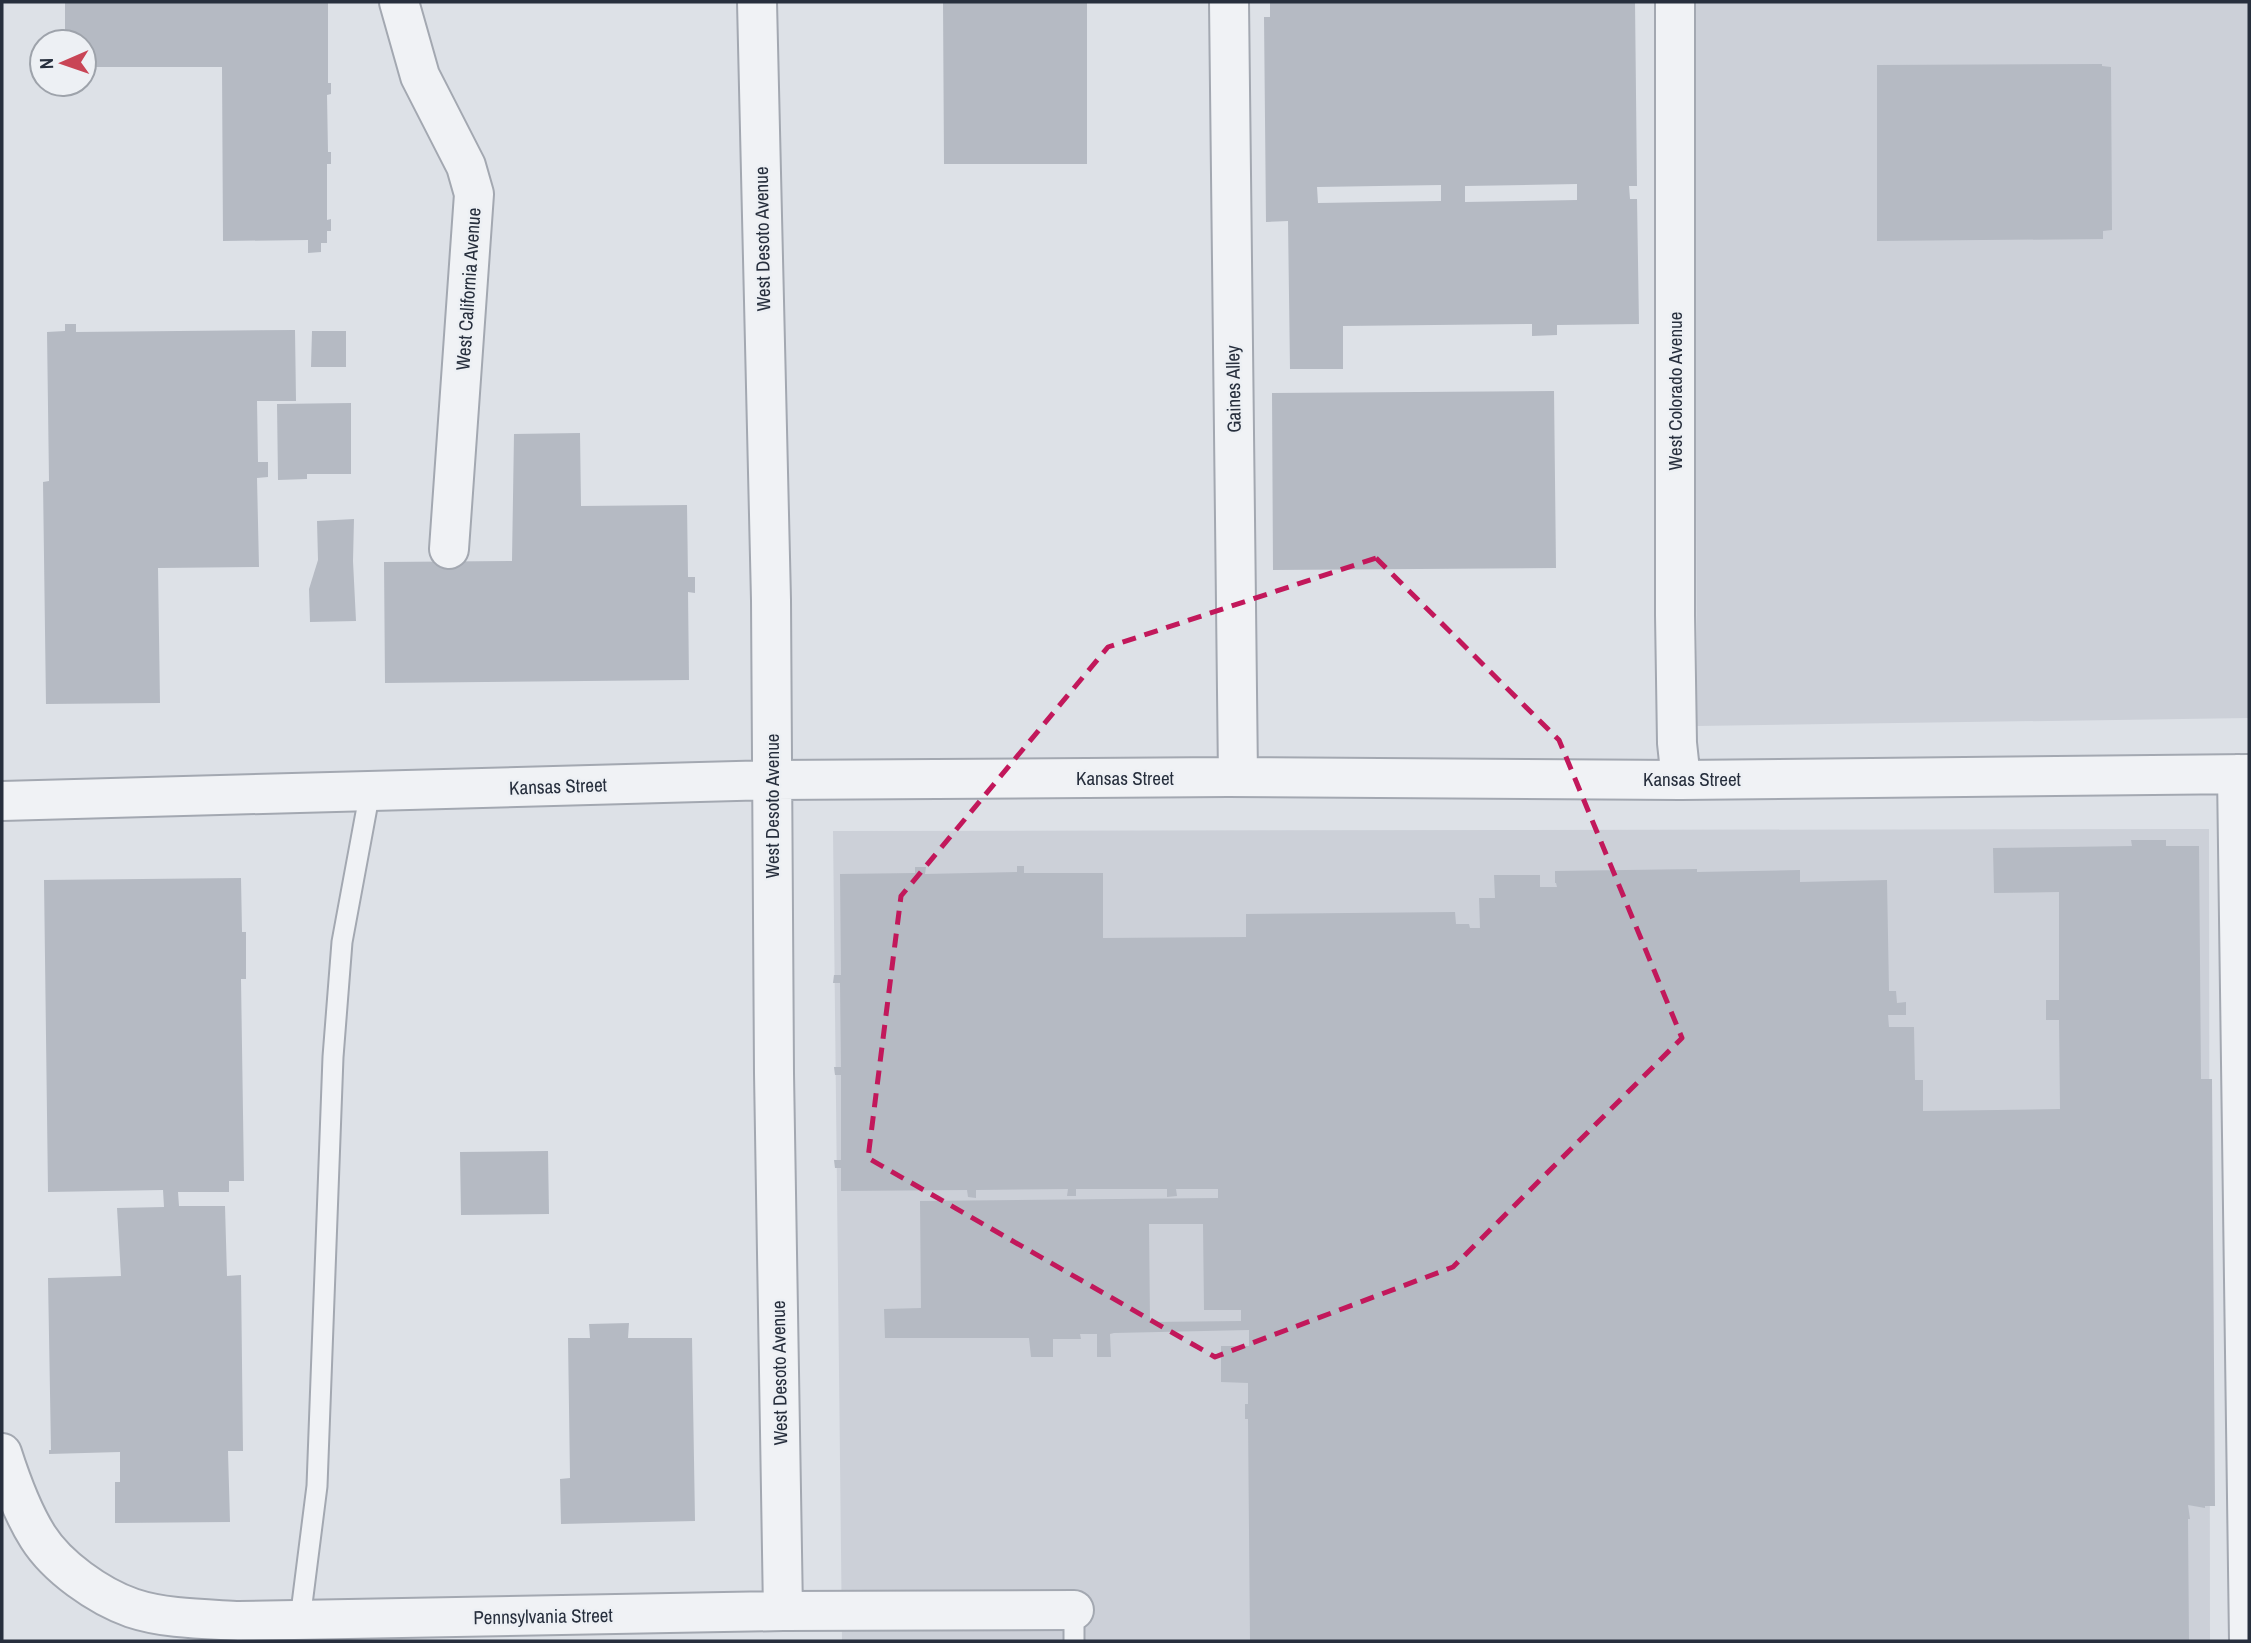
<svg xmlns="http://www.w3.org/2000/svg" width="2251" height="1643" viewBox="0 0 2251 1643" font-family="'Archivo Narrow',sans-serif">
	<rect width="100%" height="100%" fill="#dde1e7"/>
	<path fill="#ccd0d8" d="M1694,2H2249V718L1697,726Z
		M2209,829L2210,1641H842L833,831Z"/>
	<path fill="#b5bac3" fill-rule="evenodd" d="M65,2H328V83H331V94L327,95L328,152H331V164H327V220L331,219V231H327V243H321V252L308,253V240L223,241L222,67H84V42H65Z
		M943,2H1087V164H944Z
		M1270,2H1635L1637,186H1629L1630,199H1637L1639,324L1557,325V335L1532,336V324L1343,326V369H1290L1288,221L1266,222L1264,17H1270ZM1577,184V200L1465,202V186ZM1441,185V201L1318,203L1317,187Z
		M2102,64V66L2111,67L2112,230L2103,231V239L1877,241V65Z
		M65,324H76V332L295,330L296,401H257L258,462H268V477L257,478L259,567L158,568L160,703L46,704L43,482L49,481L47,332L65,331Z
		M312,331H346V367H311Z
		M1554,391L1556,568L1273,570L1272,393Z
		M351,403V474H307V479L278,480L277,404Z
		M580,433L581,506L687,505L688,577H695V593L688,592L689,680L385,683L384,562L512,561L514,434Z
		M354,519L353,561L356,621L310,622L309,589L318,560L317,521Z
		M2131,840H2166V846H2199L2201,1079H2212L2215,1506H2205V1508L2188,1505L2190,1519H2188L2189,1641H1250L1248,1419H1245V1404H1248V1383L1221,1382V1346H1249V1330L1114,1333L1110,1334L1111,1357H1097V1334H1080L1081,1339H1053V1357H1031L1029,1338H885L884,1309L921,1308L920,1201L1218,1198V1189H1176L1177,1196L1167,1197V1189H1076V1196H1067L1068,1189L976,1190V1198L968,1197L967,1190L841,1191V1168H835L834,1160H841V1075H835L834,1067H841L840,983H833L834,975H841L840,874L915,873V867H926L925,874L1017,872V866H1024V873H1103V938L1246,937V914L1455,912L1456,924H1469L1470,928H1480L1479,898H1495L1494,875H1540V887H1557L1556,883H1555V871L1697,869V872L1800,870V882L1887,880L1889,991H1896L1897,1003L1906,1002V1015H1888L1889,1027H1914L1915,1080H1923V1111L2060,1109L2059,1020H2046V1000H2059V892L1994,893L1993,848L2132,846ZM1149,1224H1203L1204,1310H1241V1321L1150,1322Z
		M241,878L242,932H246V979H241L244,1181H229V1192H178L179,1206H225L227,1276L241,1275L243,1451H228L230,1522L115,1523V1482H120V1452L49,1454V1450H51L48,1278L121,1276L117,1208L164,1207L163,1190L48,1192L44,880Z
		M548,1151L549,1214L461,1215L460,1152Z
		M629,1323L628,1338H692L695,1521L561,1524L560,1479L570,1478L568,1338H590L589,1324Z"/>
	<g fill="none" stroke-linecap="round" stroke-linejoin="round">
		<g stroke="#a3a8b1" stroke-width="23">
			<path id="service" d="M1074,1610V1641
				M300,1620L317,1486L333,1057L342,942L370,791"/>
		</g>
		<g stroke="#a3a8b1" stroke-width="42">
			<path id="minor" d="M399,2L420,76L466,166L474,194L449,549
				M757,2L771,600L774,1073L783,1611
				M1229,2L1238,777
				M1675,2V615L1677,743L1681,780
				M2237,774L2249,1641
				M2,801L772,780L1228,777L1681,780L2249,774
				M2,1453C11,1481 22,1512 38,1537C57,1567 98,1596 132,1608C165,1619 204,1619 239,1621L783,1611L1074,1610"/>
		</g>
		<use href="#service" stroke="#f0f2f5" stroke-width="19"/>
		<use href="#minor" stroke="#f0f2f5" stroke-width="38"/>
	</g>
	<path fill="none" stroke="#c2185b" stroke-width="5" stroke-dasharray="14 9" stroke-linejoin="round" d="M1376,558L1559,740L1682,1038L1453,1267L1215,1357L868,1158L901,896L1108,647Z"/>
	<g text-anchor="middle" stroke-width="5" stroke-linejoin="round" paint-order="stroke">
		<g font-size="19" fill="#272f3d" stroke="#edf0f4">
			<text transform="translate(762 239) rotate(-91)" y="7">West Desoto Avenue</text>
			<text transform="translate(468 289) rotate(-86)" y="7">West California Avenue</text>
			<text transform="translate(1233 389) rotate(-91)" y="7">Gaines Alley</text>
			<text transform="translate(1675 391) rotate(-90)" y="7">West Colorado Avenue</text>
			<text x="1125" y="785">Kansas Street</text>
			<text x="1692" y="786">Kansas Street</text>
			<text transform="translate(558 786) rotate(-2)" y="7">Kansas Street</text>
			<text transform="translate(772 806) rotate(-90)" y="7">West Desoto Avenue</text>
			<text transform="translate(779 1373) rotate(-91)" y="7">West Desoto Avenue</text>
			<text transform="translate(543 1616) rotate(-1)" y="7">Pennsylvania Street</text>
		</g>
	</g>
	<rect width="2251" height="1643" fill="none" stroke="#272f3d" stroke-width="7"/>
	<g transform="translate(63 63) rotate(268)"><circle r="33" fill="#edf0f4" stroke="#9ea3ab" stroke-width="2"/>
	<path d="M0-5L12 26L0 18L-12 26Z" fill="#c94556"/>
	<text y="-10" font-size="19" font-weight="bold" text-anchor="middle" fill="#272f3d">N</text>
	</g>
</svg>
